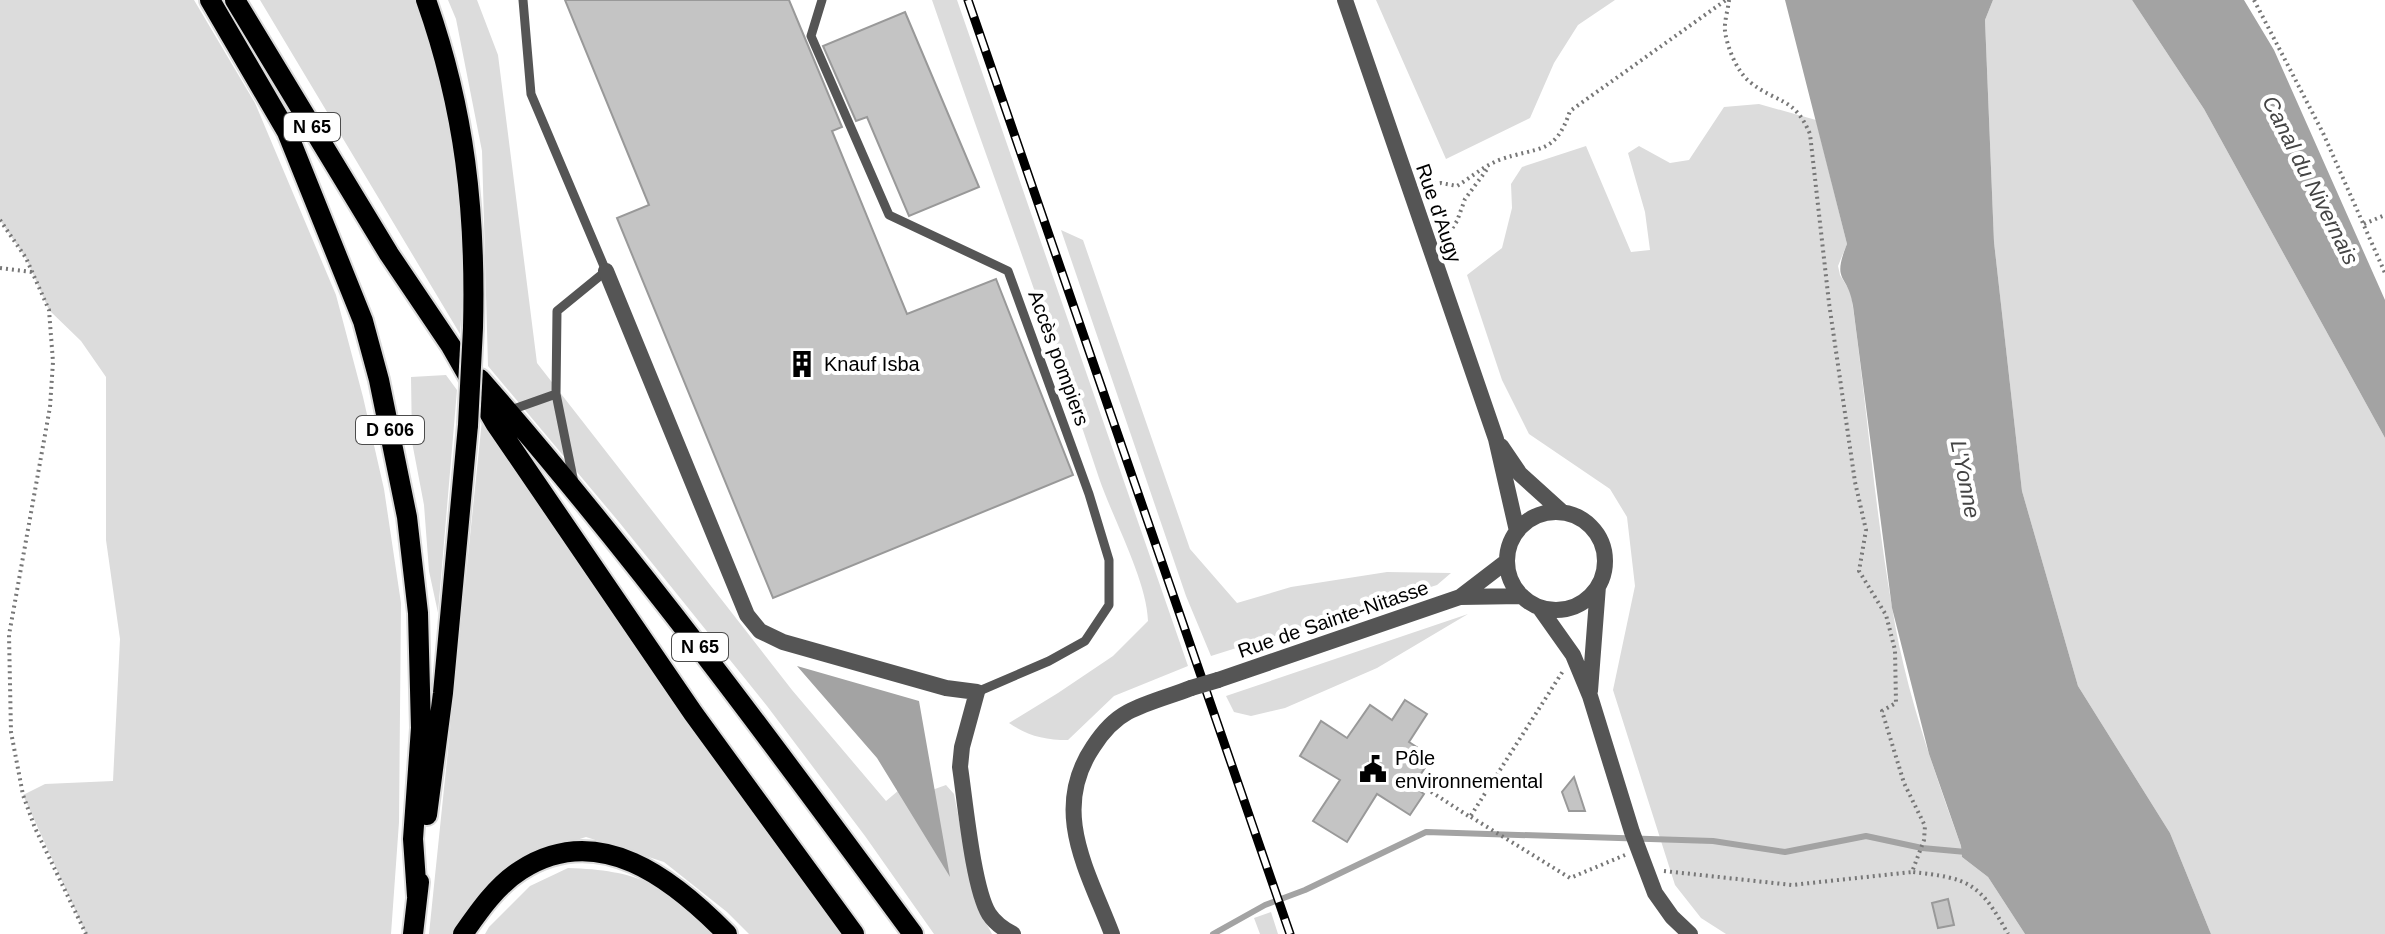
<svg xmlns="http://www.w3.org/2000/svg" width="2385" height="934" viewBox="0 0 2385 934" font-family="Helvetica,sans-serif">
	<rect width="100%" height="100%" fill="#fff"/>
	<path fill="#dcdcdc" d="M0,0H194L255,103L336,295L363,397L384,489L401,603L399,822L391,934H86L23,795L45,784L113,781L120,639L106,540V377L81,341L49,310L26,258L0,220Z
		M260,0H416L444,88L457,187L464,277L460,334Z
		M448,0H477L498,55L537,363L792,690L886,801L911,780L918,795L946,785L954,794L975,902L992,934H934L865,836L767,706L619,522L488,366L482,151L456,19Z
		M932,0H957L1188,666L1114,696L1068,740C1045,740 1028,736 1009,723L1058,693L1113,656L1148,621C1147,581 1113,519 1099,478C1046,318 987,160 932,0Z
		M1376,0H1615L1578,25L1554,63L1530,118L1446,159Z
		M1993,0H2132L2204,109L2385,438V934H2211L2170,833L2078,686L2022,491L1994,242L1985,20Z
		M1759,104L1816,120L1847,244L1838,266L1840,275L1851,293C1866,398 1874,503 1892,607C1905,689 1933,768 1961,846L1962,857L1988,877L2025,934H1726L1701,918L1675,885L1613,690L1635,586L1627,517L1610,489L1529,434L1502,380L1467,275L1502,248L1512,208L1511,184L1522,167L1586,146L1631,252L1650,250L1645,212L1628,153L1639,146L1670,163L1689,160L1724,107Z
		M1061,230L1083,240L1190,549L1237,603L1291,587L1387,572L1451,573L1437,585L1211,656L1186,596Z
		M446,375L457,390L438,613L429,571L424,505L412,442L411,377Z
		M482,420L660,684L840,934H749L727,912L664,862L586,837L523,857L481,900L458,934H429Z
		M1468,614L1377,668L1285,708L1251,716L1234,712L1226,696Z
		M568,868C637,870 666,884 714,934H485L489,927L530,886Z
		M1271,912L1278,934H1260L1254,918Z"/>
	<path fill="#a3a3a3" d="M1785,0H1993L1985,20L1994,242L2022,491L2078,686L2170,833L2211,934H2025L1988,877L1962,857L1961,846L1929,754L1892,608L1853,306C1848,272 1831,284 1847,244Z
		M2132,0H2244L2274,50L2385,300V438L2204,109Z
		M797,666L919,701L950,877L877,758Z"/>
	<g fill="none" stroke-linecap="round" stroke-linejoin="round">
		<path stroke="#a3a3a3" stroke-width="6" d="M1213,934L1265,905L1305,890L1426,832L1713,841L1785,852L1866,836L1922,848L1966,852"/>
	</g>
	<path fill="#c4c4c4" stroke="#999" stroke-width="2" d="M565,0H789L842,127L832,131L907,314L996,279L1073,475L773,598L617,218L649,205Z
		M905,12L979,187L909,216L867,117L856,121L823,46Z
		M1405,700L1427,714L1409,742L1432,757L1413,786L1424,794L1410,815L1377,794L1347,842L1313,821L1340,780L1300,756L1321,721L1347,738L1370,705L1392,720Z
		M1574,777L1585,811H1569L1562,792Z
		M1948,899L1954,925L1938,928L1932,903Z"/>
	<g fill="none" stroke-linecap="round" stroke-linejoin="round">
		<g stroke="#dbdbdb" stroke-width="24">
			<path id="primary" d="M210,0L287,132L363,321L379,380L407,517L418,613L421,728L413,839L417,896
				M235,0L389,254L451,346L495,423L693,713L854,934
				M426,0C465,110 476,212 473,328
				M480,379C635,556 774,745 913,934
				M427,815L443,693L468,425
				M413,934L419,882
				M463,934C479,911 497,885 521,870C599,820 673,879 727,934"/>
		</g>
		<path stroke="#777" stroke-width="4" stroke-dasharray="2 4" stroke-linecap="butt" d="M1729,0C1728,10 1724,22 1725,31C1727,47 1737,72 1750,82C1777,104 1794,96 1810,134L1829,303L1855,482L1866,530L1859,571L1886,615L1895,650L1896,703L1882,711L1904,783L1925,826L1924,840L1912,872C1969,878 1980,883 2008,934
			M2254,0L2323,133L2385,273
			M1428,185L1441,183L1457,186C1470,178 1484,166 1499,160C1538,146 1555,156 1570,111L1726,0
			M0,220L26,258L49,310L53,362L50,407L9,635L11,732L23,795L35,828L86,934
			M2364,224L2385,215
			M1446,238L1457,221L1465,199L1488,168
			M0,268L32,272
			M1416,782L1470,817L1563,671
			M1471,817L1570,878L1625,855
			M1664,871L1792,885L1912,872"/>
		<path stroke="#555" stroke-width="9" d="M523,0L531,94L606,271L557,311L556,394L574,483
			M822,0L811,36L889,215L1008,271L1089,494L1109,560V605L1085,641L1049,661L977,692
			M508,411L556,394"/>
		<path stroke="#555" stroke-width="16" d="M1345,0L1496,439L1517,531
			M606,271L747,615L760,631L783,642L946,688L977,692L962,747L960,767C965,800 973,888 989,914C995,923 1003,929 1013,934
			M1501,446L1520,474L1562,512
			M1507 561a49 49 0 1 1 98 0a49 49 0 1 1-98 0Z
			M1460,597L1507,561
			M1539,607L1573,655L1590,696L1632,832L1655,893L1672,917L1690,934
			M1218,680L1460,597L1522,596
			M1590,691L1598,586
			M1112,934C1088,871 1050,811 1093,747C1102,733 1113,720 1128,712C1147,702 1171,696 1191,688"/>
		<use href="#primary" stroke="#000" stroke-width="20"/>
		<g stroke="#000" stroke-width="9">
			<path id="rail" d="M968,0L1290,934"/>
		</g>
		<use href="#rail" stroke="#fff" stroke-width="6" stroke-dasharray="18" stroke-linecap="butt"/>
		<g stroke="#dbdbdb" stroke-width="24" stroke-linecap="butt">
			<path id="primary-bridge" d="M468,425L473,328"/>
		</g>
		<path stroke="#555" stroke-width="16" d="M1191,688L1218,680"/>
		<use href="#primary-bridge" stroke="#000" stroke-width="20"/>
	</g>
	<defs>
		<g id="building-bare" transform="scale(2.16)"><path d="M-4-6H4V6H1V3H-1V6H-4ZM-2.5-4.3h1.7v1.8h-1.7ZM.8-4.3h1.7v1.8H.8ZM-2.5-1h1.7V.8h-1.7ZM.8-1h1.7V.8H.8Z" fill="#000" stroke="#fff" stroke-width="2.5" paint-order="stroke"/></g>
		<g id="civic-bare" transform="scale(2.16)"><path d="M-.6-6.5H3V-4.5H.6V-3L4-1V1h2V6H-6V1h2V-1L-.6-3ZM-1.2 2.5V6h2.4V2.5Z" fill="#000" stroke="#fff" stroke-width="2.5" paint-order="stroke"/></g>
	</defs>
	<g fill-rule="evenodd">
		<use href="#building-bare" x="802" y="364"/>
		<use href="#civic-bare" x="1373" y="769"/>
	</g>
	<g text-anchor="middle" stroke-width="8" stroke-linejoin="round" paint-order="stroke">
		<g fill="#fff" stroke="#4c4c4c" stroke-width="2">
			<rect x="284" y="113" width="56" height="28" rx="6"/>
			<rect x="356" y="416" width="68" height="28" rx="6"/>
			<rect x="672" y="633" width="56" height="28" rx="6"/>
		</g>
		<g font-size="18" font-weight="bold" fill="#000">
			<text x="312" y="133">N 65</text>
			<text x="390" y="436">D 606</text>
			<text x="700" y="653">N 65</text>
		</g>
		<g font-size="20" fill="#000" stroke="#fff">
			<text transform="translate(1439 213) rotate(71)" y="7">Rue d'Augy</text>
			<text transform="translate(1059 358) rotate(70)" y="7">Accès pompiers</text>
			<text transform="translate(1333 619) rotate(-19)" y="7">Rue de Sainte-Nitasse</text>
		</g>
		<g font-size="20" fill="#000" stroke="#fff" text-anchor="start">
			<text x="824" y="371">Knauf Isba</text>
			<text x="1395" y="765">Pôle<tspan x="1395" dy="23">environnemental</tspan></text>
		</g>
		<g font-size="22" font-style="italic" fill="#444" stroke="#fff">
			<text transform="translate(2311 180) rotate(63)" y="8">Canal du Nivernais</text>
			<text transform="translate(1966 479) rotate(79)" y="8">L'Yonne</text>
		</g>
	</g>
</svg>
